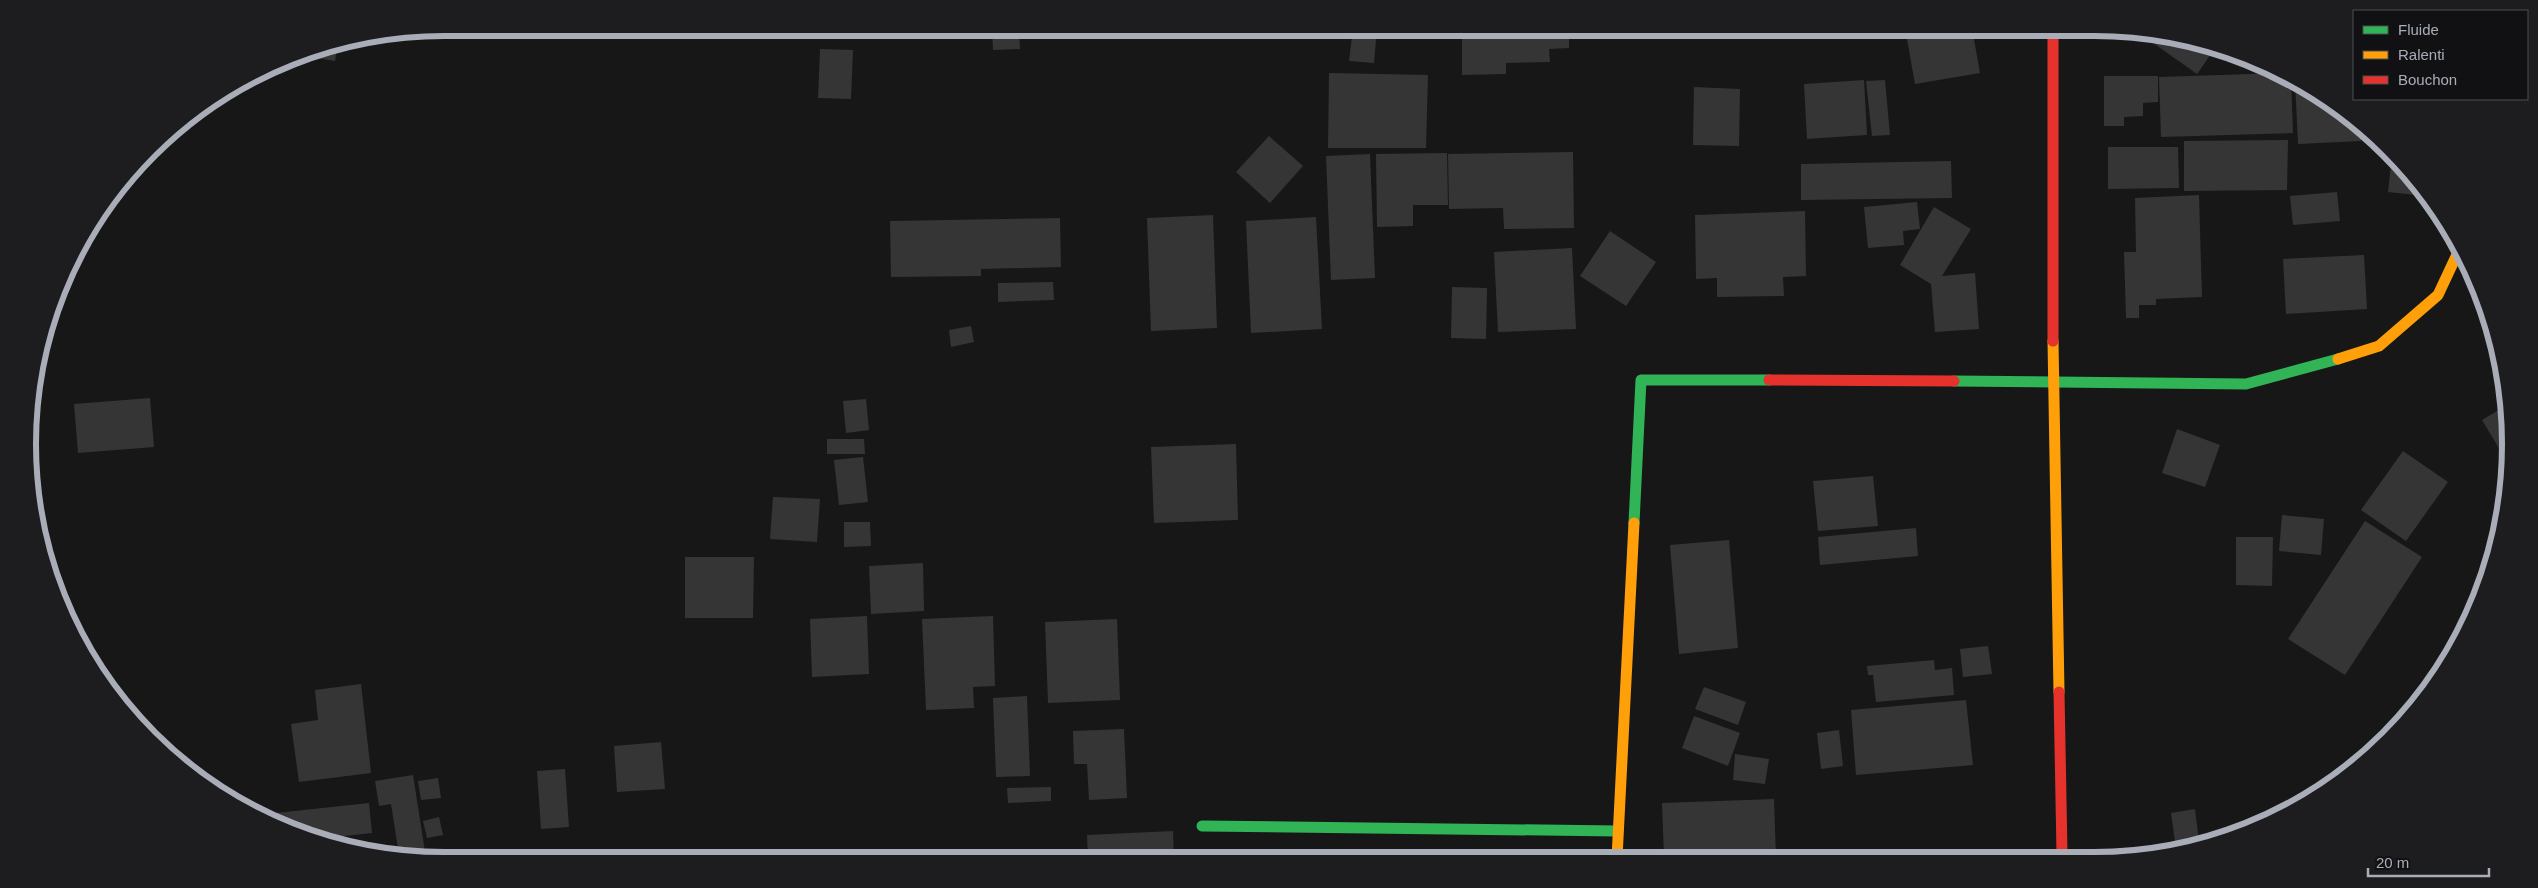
<svg xmlns="http://www.w3.org/2000/svg" width="2538" height="888" viewBox="0 0 2538 888" font-family="Helvetica,sans-serif">
	<rect width="100%" height="100%" fill="#171717"/>
	<path fill="#353536" d="M992,28H1054V29L1019,31L1020,49L993,50Z
		M1143,28H1219V33L1144,36Z
		M1353,28H1377L1374,63L1349,61Z
		M1462,28H1569V48L1549,49L1550,62L1506,63V74L1462,75Z
		M1693,28H1733V33L1693,34Z
		M1905,28H1972L1980,73L1915,84Z
		M2148,35L2202,42L2216,47L2197,74L2146,38Z
		M338,43L335,61L298,55L333,45Z
		M820,49L853,50L851,99L818,98Z
		M1329,73L1428,75L1426,148H1328Z
		M2282,73L2291,78L2293,133L2161,137L2159,77Z
		M2104,76H2158V102L2143,103V116L2124,117V126H2104Z
		M1864,80L1867,135L1807,139L1804,84Z
		M1885,80L1890,135L1872,136L1866,81Z
		M2295,81L2347,113L2361,126V141L2298,144Z
		M1694,87L1740,89L1739,146L1693,145Z
		M1269,136L1303,166L1270,203L1236,172Z
		M2288,140L2287,190L2184,191V141Z
		M2108,147H2178L2179,188L2108,189Z
		M1573,152L1574,228L1504,229L1503,208L1449,209L1448,154Z
		M1447,153L1448,205H1413V226L1377,227L1376,154Z
		M1370,154L1375,278L1331,280L1326,156Z
		M2392,155L2407,169L2426,196L2388,192Z
		M1951,161L1952,198L1801,200V164Z
		M2337,192L2340,221L2293,225L2290,196Z
		M2199,195L2202,297L2156,299V305H2139V318H2126L2124,252H2136L2135,198Z
		M1917,202L1920,229L1903,231L1904,245L1868,248L1864,207Z
		M1934,207L1971,229L1942,276L1975,273L1979,329L1935,332L1931,284L1900,265Z
		M1805,211L1806,276L1783,277L1784,296L1717,297V278L1696,279L1695,215Z
		M1213,215L1217,328L1151,331L1147,218Z
		M1316,217L1322,329L1251,333L1246,221Z
		M1060,218L1061,267L981,269V276L891,277L890,221Z
		M1610,231L1656,262L1626,306L1580,276Z
		M1572,248L1576,329L1498,332L1494,252Z
		M2364,255L2367,309L2286,314L2283,259Z
		M1053,282L1054,300L998,302V283Z
		M1452,287L1487,288L1486,339L1451,338Z
		M971,326L974,342L951,347L949,330Z
		M150,398L154,447L78,453L74,404Z
		M866,399L869,430L846,433L843,401Z
		M2507,405L2509,465L2482,420Z
		M2177,429L2220,445L2205,487L2162,473Z
		M827,439H864L865,454H827Z
		M1236,444L1238,520L1154,523L1151,447Z
		M2403,451L2448,482L2406,541L2361,510Z
		M863,457L868,502L839,505L834,460Z
		M1873,476L1878,526L1818,531L1813,481Z
		M773,497L820,499L817,542L770,539Z
		M2282,515L2324,519L2321,555L2279,551Z
		M2365,521L2422,557L2345,675L2288,639Z
		M844,522H870L871,546L844,547Z
		M1916,528L1918,556L1820,565L1818,537Z
		M2236,537H2273L2272,586L2236,585Z
		M1729,540L1738,648L1679,654L1670,545Z
		M685,557H754L753,618H685Z
		M923,563L924,611L871,614L869,566Z
		M867,616L869,674L812,677L810,619Z
		M993,616L995,686L973,687L974,708L926,710L922,619Z
		M1117,619L1120,700L1048,703L1045,622Z
		M1988,646L1992,674L1963,677L1960,649Z
		M1934,660L1935,670L1952,668L1954,695L1876,702L1873,675H1868L1867,666Z
		M361,684L371,773L299,782L291,724L318,720L315,690Z
		M1704,687L1746,702L1738,725L1695,709Z
		M1027,696L1030,776L996,777L993,698Z
		M1966,700L1973,765L1856,775L1851,710Z
		M1694,716L1740,733L1728,766L1682,748Z
		M1124,729L1127,798L1089,800L1087,764H1074L1073,731Z
		M1839,730L1843,766L1821,769L1817,733Z
		M661,742L665,789L617,792L614,746Z
		M1735,754L1769,759L1765,784L1733,780Z
		M565,769L569,827L541,829L537,771Z
		M413,775L426,858L399,855L391,804L379,806L375,781Z
		M438,778L441,798L421,800L418,781Z
		M1051,787V801L1008,803L1007,788Z
		M1774,799L1776,858H1664L1662,803Z
		M369,803L372,833L335,837L336,846L276,819V813Z
		M2195,809L2199,842L2176,849L2171,813Z
		M439,817L443,835L427,838L423,821Z
		M1173,831L1174,859H1088L1087,835Z"/>
	<g fill="none" stroke-linecap="round" stroke-linejoin="round">
		<path stroke="#30b455" stroke-width="11" d="M1954,381L2246,384L2338,359
			M1634,523L1641,380H1769
			M1202,826L1618,831"/>
		<path stroke="#ff9f0a" stroke-width="11" d="M2053,341L2059,692
			M2338,359L2379,346L2438,295L2460,248
			M1617,858L1634,523"/>
		<path stroke="#e5322d" stroke-width="11" d="M2053,28V341
			M1769,380L1954,381
			M2059,692L2062,853"/>
	</g>
	<path d="M0 0H2538V888H0ZM444 36H2094A408 408 0 0 1 2502 444V444A408 408 0 0 1 2094 852H444A408 408 0 0 1 36 444V444A408 408 0 0 1 444 36Z" fill="#1d1d20" fill-rule="evenodd"/>
	<path fill="none" stroke="#a8adb8" stroke-width="6" d="M444 36H2094A408 408 0 0 1 2502 444V444A408 408 0 0 1 2094 852H444A408 408 0 0 1 36 444V444A408 408 0 0 1 444 36Z"/>
	<rect x="2353" y="10" width="175" height="90" fill="#111113" stroke="#4d4f55"/>
	<rect x="2363" y="26" width="25" height="8" fill="#30b455" stroke="#4d4f55"/>
	<text x="2398" y="35" font-size="15" fill="#a8adb8">Fluide</text>
	<rect x="2363" y="51" width="25" height="8" fill="#ff9f0a" stroke="#4d4f55"/>
	<text x="2398" y="60" font-size="15" fill="#a8adb8">Ralenti</text>
	<rect x="2363" y="76" width="25" height="8" fill="#e5322d" stroke="#4d4f55"/>
	<text x="2398" y="85" font-size="15" fill="#a8adb8">Bouchon</text>
	<path d="M2368 868v8h121v-8" fill="none" stroke="#a8adb8" stroke-width="2.5"/>
	<text x="2376" y="868" font-size="15" fill="#a8adb8" stroke="#111113" stroke-width="4" paint-order="stroke">20 m</text>
</svg>
